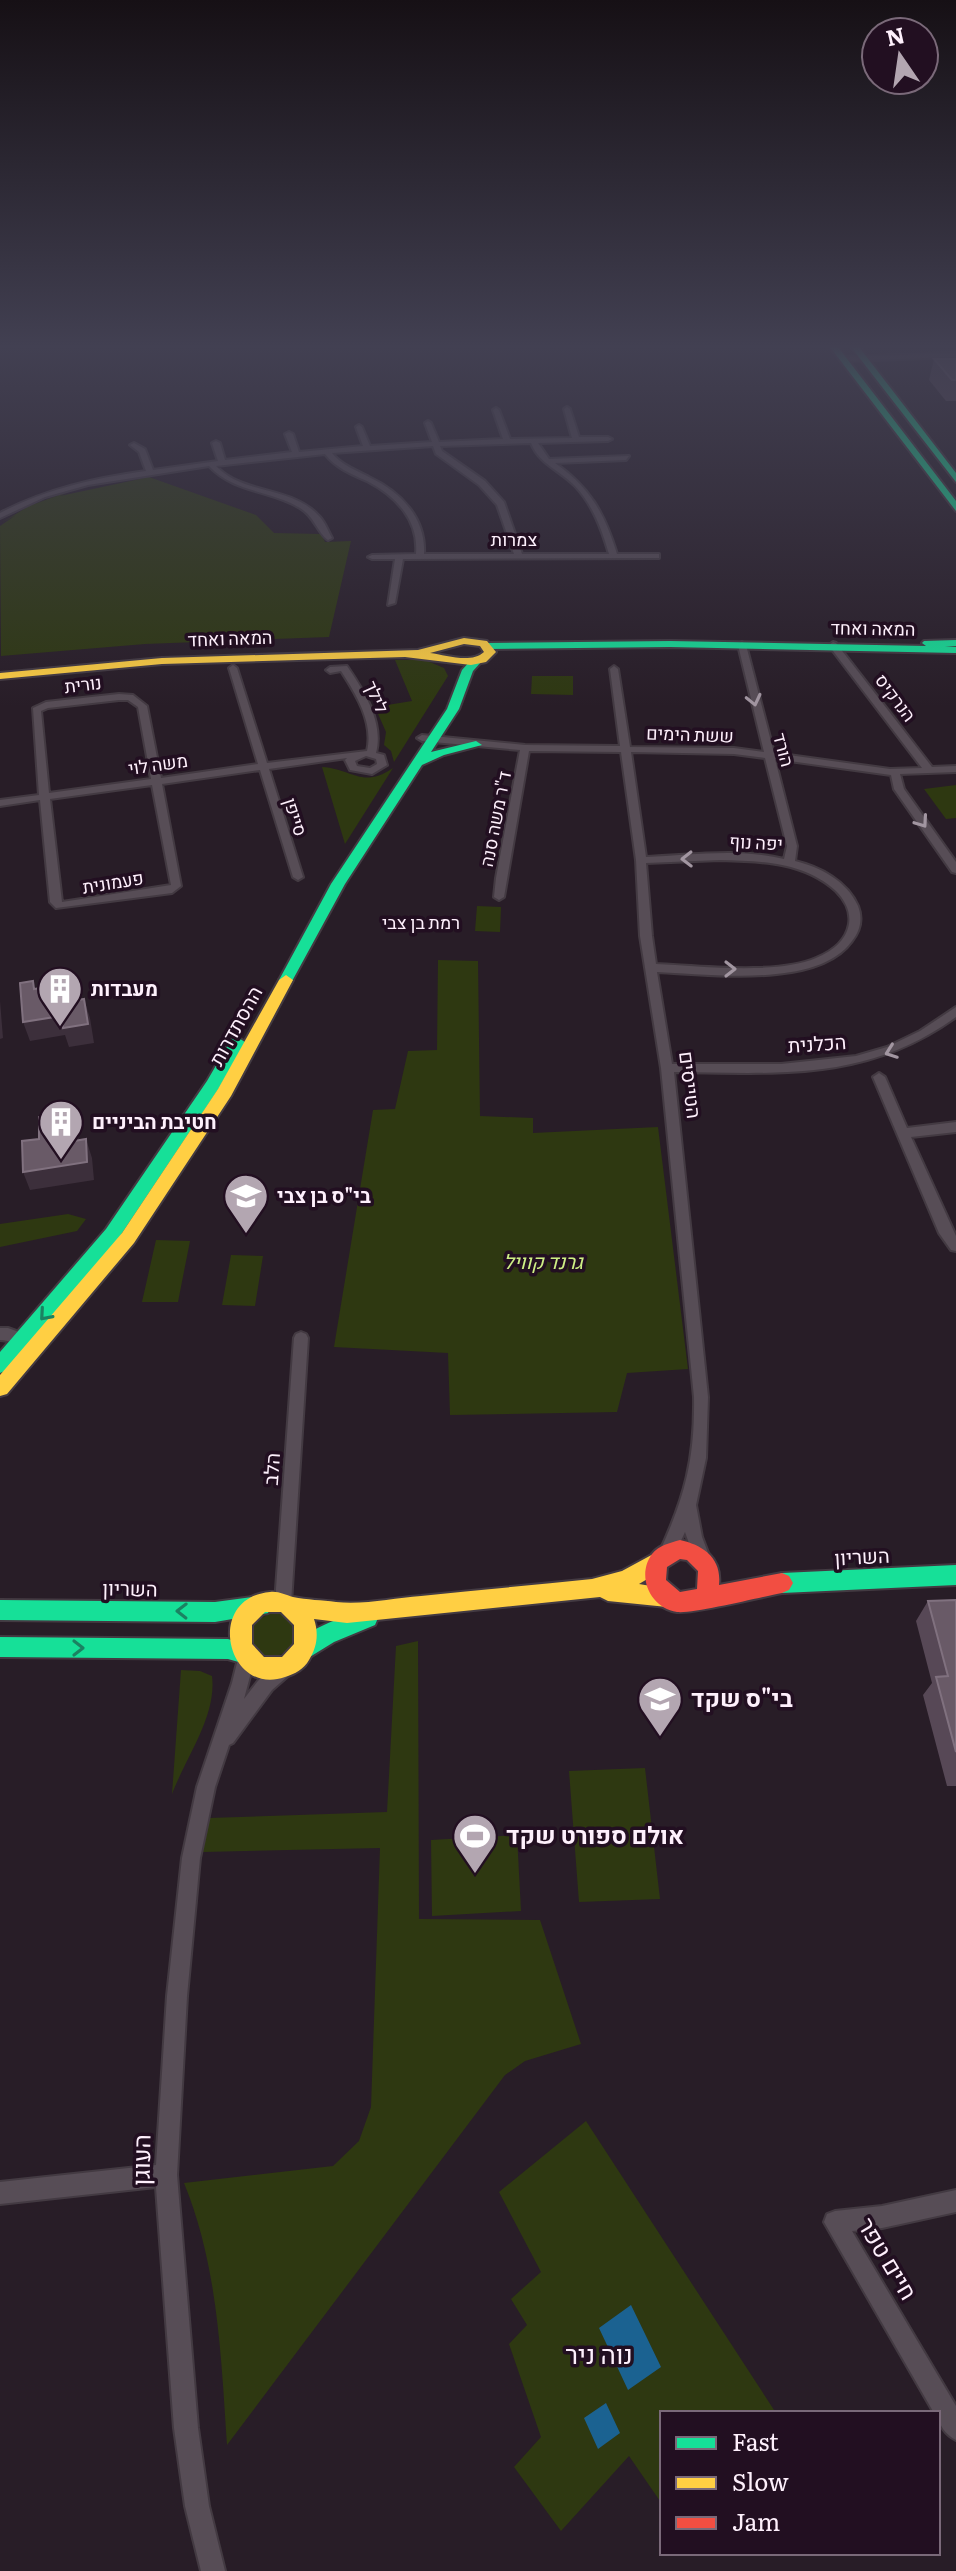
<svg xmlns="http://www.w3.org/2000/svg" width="956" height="2571" viewBox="0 0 956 2571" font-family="Literata,Heebo,serif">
	<rect width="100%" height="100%" fill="#281d27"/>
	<path fill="#2e3811" d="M149,477L256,515L274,533L321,534L325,542L351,541L329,637L145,644L1,656L0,526L16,515L1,523L29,506L70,491L60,496Z
		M395,660H425L444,668L448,676L394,762L391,751L384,745L386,732L375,707L412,701Z
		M532,676H573V695L531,694Z
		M322,767C353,769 362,789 393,768L345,844Z
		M956,785V818L946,819L924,789Z
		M477,906L501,907L500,932L475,931Z
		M438,960L478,961L480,1116L533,1118V1133L658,1127L688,1369L627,1373L617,1412L450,1415L448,1353L334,1347L373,1110L395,1109L408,1051L437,1050Z
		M68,1214L86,1219L77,1231L0,1247V1224Z
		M156,1240L190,1241L178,1302H142Z
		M231,1255L263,1256L255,1306L222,1305Z
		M272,1612L292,1617L297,1640C283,1657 269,1664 251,1647L252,1624Z
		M418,1641L419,1919L540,1920L581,2044L525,2061L505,2075L227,2445C221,2356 218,2266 184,2183L333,2166L359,2141L371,2107L380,1848L203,1852L209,1818L387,1812L396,1646Z
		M181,1670L200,1671L212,1676C217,1716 186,1757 172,1794Z
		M645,1768L660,1899L579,1902L569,1771Z
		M517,1835L521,1911L432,1916L431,1840Z
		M586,2121L776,2413H662V2504L629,2456L561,2531L514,2467L541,2437L509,2344L527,2325L511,2299L541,2272L499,2192Z"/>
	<path fill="#1b6291" d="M631,2305L661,2367L628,2390L599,2328Z
		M606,2403L620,2433L598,2449L584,2418Z"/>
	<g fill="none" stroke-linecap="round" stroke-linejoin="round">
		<g stroke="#433a42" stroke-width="4">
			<path id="street" d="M956,353V357L843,361L840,359L843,357Z
				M567,407L570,409L579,437H608L612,439L608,441L538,443L549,459L629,456L626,460L555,463C590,488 604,512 617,554H659V558L403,559L395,603L388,605L395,559H372L368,557L372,555L416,554C419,520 396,496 367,481C351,474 336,468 325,454L216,466C243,495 292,486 319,516C325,522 328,531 332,538L328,540C317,532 315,517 300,508C271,490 234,493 209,466L88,485L45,497L0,518V513C46,489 95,478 146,471L139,452L130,445L134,443L145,449L153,470L218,461L212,443L216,441L220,443L225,460L292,452L285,434L289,432L293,434L299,452L363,446L356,427L359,425L362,427L370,446L432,442L425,423L428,421L431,423L439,442L503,439L493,410L496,408L499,410L510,439L572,438L564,409ZM531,443C539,464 561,471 575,486C593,505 602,530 609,554H522L504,502L485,481L442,451L440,446ZM433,446L436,454L479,485L497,505L514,554H424C426,518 401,492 369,477C356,470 341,465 332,453Z
				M742,642L746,645L774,753L890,769L922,768L830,647L829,645L833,642L836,643L932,767L956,766V772L900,774L904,789L956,862V873L952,872L894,789L891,775L775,759L797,846L795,861C820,867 847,881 858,906C863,919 860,931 852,941C818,989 709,974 657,972L672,1064H781L856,1056L887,1047L920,1031L956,1007V1017C866,1082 779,1073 674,1072L708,1397L706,1458L696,1505L702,1537L710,1558L708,1563L702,1565L696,1563L685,1532L673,1558L667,1560L661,1558L659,1553C685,1497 695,1459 694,1397L661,1068L640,936L636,860L621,752L529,751L504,897L499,900L494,897L496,878L520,750L422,741L417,738L422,735L525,745L620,746L610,669L614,666L618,669L630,747L734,748L764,752L738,645ZM631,752L734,754L765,758L787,846L784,859C740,848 691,855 646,857ZM720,860C762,861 804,862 836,891C845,900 851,912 849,924C846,941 831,952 816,958C776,975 700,966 656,964L652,936L646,863Z
				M233,665L237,668L267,763L367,751C374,723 356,694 341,671L330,673L326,670L330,667L347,666C364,691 384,722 376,753L384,755L387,765L372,774L350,770L345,760L347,758L269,769L303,877L298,880L293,877L260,770L162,784L181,886L172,893L56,908L50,902L40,800L0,806V800L39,795L33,708L46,702L119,694L133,695L147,706L161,778L258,764L229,668ZM119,700H128L138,707L151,779L49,793L41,711L48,708ZM366,756L376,759L377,764L370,768L357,766L355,761ZM152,785L171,885L62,902L50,799Z
				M879,1073L885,1077L907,1128L956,1122V1132L911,1137L956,1236V1251L951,1250L939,1233L873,1077Z
				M0,1328H8L35,1338L37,1342L35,1346C24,1350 12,1340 0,1340Z
				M301,1332L306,1334L308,1338L291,1603L289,1608L283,1611L277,1608L275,1603L294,1338L296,1334Z
				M246,1649L252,1651L255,1657L244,1699C255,1685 265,1669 282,1662L288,1664L291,1670L288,1676L272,1690L233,1743L229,1745L215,1787L200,1858L187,1996L177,2175L198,2428L209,2506L225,2571H201L185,2506L174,2428L156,2187L0,2204V2182L156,2165L167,1996L182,1858L197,1787L232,1683L240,1651Z
				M956,2190V2212L882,2228L852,2231L956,2406V2440C946,2435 938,2425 938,2413H934L824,2222L827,2214L835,2211L882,2206Z"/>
		</g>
		<g stroke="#433a42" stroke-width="4">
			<path id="fast" d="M830,347H838L956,501V511Z
				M851,347H859L956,473V482Z
				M956,640V646H945L956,647V653L670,647L488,649L482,646L488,643L670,641L926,646L922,643L924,641Z
				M471,660L481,662L473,671L459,709L431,752L476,741L482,745L444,755L422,765L345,884L291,983H281L279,980L331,884L447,709L462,670Z
				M237,1037L245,1042L219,1088L118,1239L7,1370L0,1373V1352L106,1229L207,1081L232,1038Z
				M956,1565V1585L782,1593L775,1590L771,1583L775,1576L782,1573Z
				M260,1596L268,1599L271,1606L268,1613L215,1622L0,1620V1600L215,1602Z
				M367,1608L375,1611L378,1618L375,1625L334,1642L300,1663L292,1660L289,1653C299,1630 345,1617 367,1608Z
				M0,1637L228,1639L250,1646L253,1653L250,1660L242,1663L228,1659L0,1657Z"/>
		</g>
		<g stroke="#433a42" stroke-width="4">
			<path id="slow" d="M464,638L487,641L496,652L486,662L471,665L405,657L162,664L0,679V673L162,658L418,650ZM464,644L480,646L484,652C471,664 446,655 430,653Z
				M286,975L293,980L231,1096L134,1243L7,1394L0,1396V1375L122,1233L218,1089L279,980Z
				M657,1552L664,1555L667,1562L664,1569L639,1584L675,1590L678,1597L675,1604L667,1607L608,1601L600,1597L347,1623L314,1619C319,1634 317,1647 309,1660C304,1669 295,1674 285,1677C227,1697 204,1598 270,1592C279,1591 285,1595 293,1597C307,1600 322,1600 336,1602C364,1605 394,1598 421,1596C478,1590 535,1585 592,1579L622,1571ZM265,1612H281L294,1625V1644L282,1657H264L252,1644V1625Z"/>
		</g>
		<g stroke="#433a42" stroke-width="4">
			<path id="jam" d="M680,1540C703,1545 722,1558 719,1585L782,1573L789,1576L793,1583L789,1590L782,1593C761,1597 694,1614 677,1612C650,1608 636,1576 652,1554C659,1545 670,1543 680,1540ZM680,1559L687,1560L698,1571L697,1589L680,1592L666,1580L667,1567Z"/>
		</g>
		<use href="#street" fill="#574d56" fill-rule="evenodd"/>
		<use href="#fast" fill="#16e098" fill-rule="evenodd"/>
		<use href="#slow" fill="#ffcf43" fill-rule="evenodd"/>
		<use href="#jam" fill="#f24e42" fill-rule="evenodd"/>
	</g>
	<path fill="#574856" d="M934,359H956V401H946L929,380Z
		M956,1600V1786H947L923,1695L932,1683L916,1621L928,1601Z"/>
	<path fill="#3c2f3b" d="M84,999L90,1018L94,1043L69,1047L65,1035L30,1041L23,1022L61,1016Z
		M0,1001L3,1038L0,1039Z
		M72,1112L78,1131L80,1160L74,1141Z
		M86,1139L92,1158L94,1180L30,1190L23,1172Z"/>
	<path fill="#695a67" stroke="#80717f" stroke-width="2" d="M934,359H956V380H952Z
		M33,981L34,989L48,987L49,995L65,992L66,1002L84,999L88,1024L63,1028L61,1016L23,1022L20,983Z
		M72,1112L74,1141L86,1139L87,1162L23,1172L22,1141L39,1139V1117Z
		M956,1600V1752L936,1677L948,1676L928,1601Z"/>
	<defs><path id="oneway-chevron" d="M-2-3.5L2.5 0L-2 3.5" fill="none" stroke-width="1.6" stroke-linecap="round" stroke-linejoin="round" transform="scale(2)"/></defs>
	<g stroke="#a296a1">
		<use href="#oneway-chevron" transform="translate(754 700) rotate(77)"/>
		<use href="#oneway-chevron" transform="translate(922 822) rotate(55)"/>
		<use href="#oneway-chevron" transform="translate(687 859) rotate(179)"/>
		<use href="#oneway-chevron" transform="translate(730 969)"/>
		<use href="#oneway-chevron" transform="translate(891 1052) rotate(160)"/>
	</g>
	<g stroke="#1b8262">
		<use href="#oneway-chevron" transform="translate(45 1315) rotate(131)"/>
		<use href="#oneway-chevron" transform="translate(182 1611) rotate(-179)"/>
		<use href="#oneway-chevron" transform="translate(78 1648)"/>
	</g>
	<linearGradient id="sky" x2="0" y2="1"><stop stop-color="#161015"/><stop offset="0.49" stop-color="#424052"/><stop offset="1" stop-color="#424052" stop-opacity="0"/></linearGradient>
	<rect width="956" height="707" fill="url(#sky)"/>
	<defs>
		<g id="building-pin" transform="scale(2.3)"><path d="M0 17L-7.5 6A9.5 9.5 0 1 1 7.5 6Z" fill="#b3a6b1" stroke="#220f21"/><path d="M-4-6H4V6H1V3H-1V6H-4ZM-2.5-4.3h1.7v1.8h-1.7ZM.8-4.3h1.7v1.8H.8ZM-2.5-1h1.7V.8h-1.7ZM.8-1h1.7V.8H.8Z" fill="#fff"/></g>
		<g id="school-pin" transform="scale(2.3)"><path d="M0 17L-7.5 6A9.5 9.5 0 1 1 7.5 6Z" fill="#b3a6b1" stroke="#220f21"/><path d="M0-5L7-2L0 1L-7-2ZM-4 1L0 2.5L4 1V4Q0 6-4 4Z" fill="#fff"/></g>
		<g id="stadium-pin" transform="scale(2.3)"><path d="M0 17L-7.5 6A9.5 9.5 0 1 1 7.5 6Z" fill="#b3a6b1" stroke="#220f21"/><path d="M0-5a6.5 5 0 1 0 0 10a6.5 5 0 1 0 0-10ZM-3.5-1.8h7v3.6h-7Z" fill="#fff"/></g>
	</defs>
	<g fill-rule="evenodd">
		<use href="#building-pin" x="60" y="989"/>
		<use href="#building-pin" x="61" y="1122"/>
		<use href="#school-pin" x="246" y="1196"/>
		<use href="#school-pin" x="660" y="1699"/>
		<use href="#stadium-pin" x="475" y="1836"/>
	</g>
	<g text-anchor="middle" stroke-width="7" stroke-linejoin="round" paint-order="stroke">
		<g font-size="18" fill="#fef0fc" stroke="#220f21">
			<text x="514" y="546">צמרות</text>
			<text transform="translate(873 629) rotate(1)" y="6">המאה ואחד</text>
			<text transform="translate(230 639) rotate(-2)" y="6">המאה ואחד</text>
			<text transform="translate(83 685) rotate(-7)" y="6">נורית</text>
			<text transform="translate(376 697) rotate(66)" y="6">לילך</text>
			<text transform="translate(895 698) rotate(53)" y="6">הנרקיס</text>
			<text transform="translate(690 735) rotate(2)" y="6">ששת הימים</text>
			<text transform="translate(783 750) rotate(75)" y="6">הורד</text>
			<text transform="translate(158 765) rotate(-8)" y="6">משה לוי</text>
			<text transform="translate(295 817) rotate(72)" y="6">סייפן</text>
			<text transform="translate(496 819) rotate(-79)" y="6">ד"ר משה סנה</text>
			<text transform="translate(756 843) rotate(3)" y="6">יפה נוף</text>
			<text transform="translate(113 883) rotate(-9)" y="6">פעמונית</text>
		</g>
		<g font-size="18" fill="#fef0fc" stroke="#220f21">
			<text x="421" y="929">רמת בן צבי</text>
		</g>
		<g font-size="20" font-weight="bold" fill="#fef0fc" stroke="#220f21" text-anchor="start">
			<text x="91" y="996">מעבדות</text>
			<text x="92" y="1129">חטיבת הביניים</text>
			<text x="277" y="1203">בי"ס בן צבי</text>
		</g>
		<g font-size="20" fill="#fef0fc" stroke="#220f21">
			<text transform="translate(236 1026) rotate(-61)" y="7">ההסתדרות</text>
			<text transform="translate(817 1044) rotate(-4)" y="7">הכלנית</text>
			<text transform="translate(690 1085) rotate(83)" y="7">הטייסים</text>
			<text transform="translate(272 1469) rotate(-86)" y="7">הלב</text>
			<text transform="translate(862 1557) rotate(-3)" y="7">השריון</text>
			<text transform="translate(130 1589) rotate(1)" y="7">השריון</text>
		</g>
		<g font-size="20" font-style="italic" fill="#cef085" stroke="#220f21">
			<text x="543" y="1269">גרנד קוויל</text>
		</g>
		<g font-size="24" font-weight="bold" fill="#fef0fc" stroke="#220f21" text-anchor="start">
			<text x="691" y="1707">בי"ס שקד</text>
			<text x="506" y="1844">אולם ספורט שקד</text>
		</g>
		<g font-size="24" fill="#fef0fc" stroke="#220f21">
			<text transform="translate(142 2160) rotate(-89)" y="8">העוגן</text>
			<text transform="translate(887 2259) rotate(59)" y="8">חיים טפר</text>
		</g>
		<g font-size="26" fill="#fef0fc" stroke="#220f21">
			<text x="599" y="2364">נוה ניר</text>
		</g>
	</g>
	<rect x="660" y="2411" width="280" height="144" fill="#220f21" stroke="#7a6979" stroke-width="2"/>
	<rect x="676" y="2437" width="40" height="12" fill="#16e098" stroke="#7a6979" stroke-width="2"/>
	<text x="732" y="2451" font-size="24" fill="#fef0fc">Fast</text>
	<rect x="676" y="2477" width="40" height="12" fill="#ffcf43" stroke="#7a6979" stroke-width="2"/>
	<text x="732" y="2491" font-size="24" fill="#fef0fc">Slow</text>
	<rect x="676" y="2517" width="40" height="12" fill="#f24e42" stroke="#7a6979" stroke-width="2"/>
	<text x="732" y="2531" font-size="24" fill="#fef0fc">Jam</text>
	<g transform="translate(900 56) rotate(347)"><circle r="38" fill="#220f21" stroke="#7a6979" stroke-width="2"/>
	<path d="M0-6L14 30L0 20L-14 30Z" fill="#b3a6b1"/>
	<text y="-12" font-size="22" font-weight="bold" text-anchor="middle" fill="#fef0fc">N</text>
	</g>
</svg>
